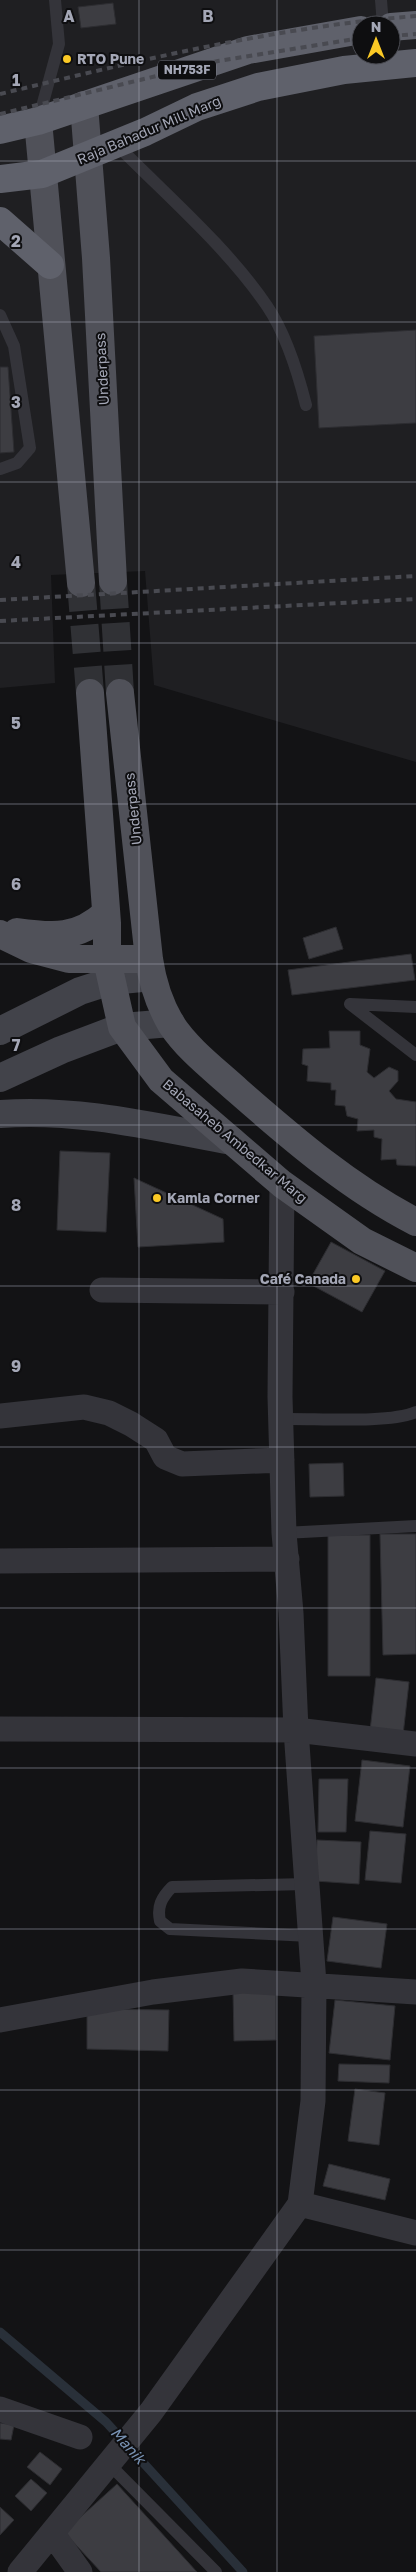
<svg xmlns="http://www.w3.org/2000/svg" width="416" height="2572" viewBox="0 0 416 2572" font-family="'Golos Text',sans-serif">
	<rect width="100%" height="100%" fill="#131315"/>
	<path fill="#1f1f22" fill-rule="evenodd" d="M0,0H416V762L154,685L145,571L51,575L55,683L0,688ZM361,25H391V55H361Z"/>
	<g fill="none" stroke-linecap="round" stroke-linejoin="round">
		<path stroke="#293039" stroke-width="9" d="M0,2332L106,2422L243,2572"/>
	</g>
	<path fill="#3d3d42" stroke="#2d2d31" d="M113,3L116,24L81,28L78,7Z
		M416,330V423L319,428L314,336Z
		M0,367H8L14,452L0,453Z
		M336,927L343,949L309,959L303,938Z
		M411,954L415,980L292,995L288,970Z
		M329,1031H360V1045L370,1049L367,1072L374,1078L389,1067L398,1071V1081L389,1091L396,1099L416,1102V1166L397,1165L396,1159L381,1160L382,1139L374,1137V1130L357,1131L358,1119L347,1116L345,1106L335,1105L336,1090H331V1083L307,1081L308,1066L302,1064L303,1049L330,1048Z
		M60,1151L110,1153L106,1232L57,1230Z
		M134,1178L223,1219L224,1242L138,1247Z
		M331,1242L385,1271L362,1312L308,1283Z
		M343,1463L344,1496L310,1497L309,1464Z
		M380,1534H416V1654L383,1655Z
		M328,1535H370V1676H328Z
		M376,1678L409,1682L403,1735L370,1731Z
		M362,1760L410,1766L403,1827L355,1821Z
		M319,1779H348L346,1832H318Z
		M370,1831L406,1834L401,1883L365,1880Z
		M317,1840L361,1842L359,1884L315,1881Z
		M333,1917L387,1924L381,1968L327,1961Z
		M233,1992H276V2040L234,2041Z
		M335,2000L395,2006L390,2060L329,2053Z
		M87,2009L169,2010L168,2051L87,2049Z
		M339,2064L390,2065L389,2083L338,2081Z
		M355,2089L385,2093L379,2145L348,2141Z
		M329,2164L390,2179L385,2200L323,2186Z
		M0,2423L14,2425L11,2440L0,2439Z
		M40,2452L62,2469L50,2485L27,2467Z
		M31,2479L47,2493L31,2511L15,2496Z
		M117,2484L197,2572H101L64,2532Z
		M0,2507L14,2520L0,2535Z"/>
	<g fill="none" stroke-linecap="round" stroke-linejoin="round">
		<path stroke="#303135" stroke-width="28" stroke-dasharray="28 14" stroke-linecap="butt" d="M113,581L120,693
			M81,583L90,693"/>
		<path stroke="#34343a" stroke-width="12" d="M381,0L383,25
			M38,121L59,44L55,0
			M116,144C166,195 227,247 267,306C286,334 298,373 306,405
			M0,315L14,346L30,448L17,463L0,469
			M350,1004L416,1055
			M350,1004L416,1007
			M281,1419C314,1418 388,1424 416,1412
			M284,1533L416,1526
			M306,1884L172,1887C161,1898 157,1907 160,1921L170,1929L310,1936
			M109,2464L216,2572"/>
		<path stroke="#34343a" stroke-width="25" d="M102,1290L282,1292
			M0,1416L84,1407L109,1413L131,1424L156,1440L165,1457L182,1464L282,1460
			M0,1561L287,1559
			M0,1729L296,1730L416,1744
			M0,2020L153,1992L242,1981L416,1992
			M300,2204L416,2233
			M0,2409L80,2437
			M52,2533L80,2572
			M20,2572L151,2412L300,2204L313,2101L314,1984L296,1730L291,1613L284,1533L280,1397L282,1184"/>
		<path stroke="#42434a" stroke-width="28" d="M0,1031L80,991L111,981L152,977
			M0,1078L61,1050L122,1027L171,1023
			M0,1114C78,1108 155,1127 232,1141"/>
		<path stroke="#505159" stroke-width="28" d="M84,105L96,258L113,581
			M38,121L81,583
			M90,693L107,923V960L122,1027L161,1080L282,1184L362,1241L416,1268
			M120,693L149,959C152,980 160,1005 171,1024C188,1050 215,1070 238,1091C294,1140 350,1188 416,1222
			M17,932C53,937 78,939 106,913
			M0,934L31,949L69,959H149"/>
		<path stroke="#5f616b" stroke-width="28" d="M391,27L416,25
			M0,130L38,121L248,50L361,30
			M0,179L42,174L145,132L197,107L258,87L344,70L416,63
			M0,221L50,265"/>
		<path stroke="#494a51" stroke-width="4" stroke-dasharray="6 5" stroke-linecap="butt" d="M391,36L416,34
			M0,94C137,61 275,27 416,16
			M0,114L218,61L361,38
			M0,600L416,576
			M0,621L416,599"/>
	</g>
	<path fill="none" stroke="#a4a7b6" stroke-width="1" stroke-opacity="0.55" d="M139,0V2572M277,0V2572M0,161H416M0,322H416M0,482H416M0,643H416M0,804H416M0,964H416M0,1125H416M0,1286H416M0,1447H416M0,1608H416M0,1768H416M0,1929H416M0,2090H416M0,2250H416M0,2411H416"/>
	<g fill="#fbc925" stroke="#0e0e10" stroke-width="2">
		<circle cx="67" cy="59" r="5"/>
		<circle cx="157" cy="1198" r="5"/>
		<circle cx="356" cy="1279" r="5"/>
	</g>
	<g text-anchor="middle" stroke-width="4" stroke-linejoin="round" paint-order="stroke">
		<rect fill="#0e0e10" stroke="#777984" stroke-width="1" x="158" y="60.5" width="58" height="19" rx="4"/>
		<g font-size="12" font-weight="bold" fill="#a4a7b6">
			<text x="187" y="74">NH753F</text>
		</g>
		<g font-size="14" font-weight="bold" fill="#a4a7b6" stroke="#0e0e10" text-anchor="start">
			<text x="77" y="64">RTO Pune</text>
			<text x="167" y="1203">Kamla Corner</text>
			<text x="346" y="1284" text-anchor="end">Café Canada</text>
		</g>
		<g font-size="14" fill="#a4a7b6" stroke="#0e0e10">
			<text transform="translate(149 130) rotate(-23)" y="5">Raja Bahadur Mill Marg</text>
			<text transform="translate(102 369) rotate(-93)" y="5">Underpass</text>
			<text transform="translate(133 809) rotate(-96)" y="5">Underpass</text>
			<text transform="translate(235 1141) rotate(40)" y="5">Babasaheb Ambedkar Marg</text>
		</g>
		<g font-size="15" font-style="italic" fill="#7892b3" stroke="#0e0e10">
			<text transform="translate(128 2446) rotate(48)" y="5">Manik</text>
		</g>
	</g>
	<g font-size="16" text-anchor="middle" font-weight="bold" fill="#a4a7b6" stroke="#0e0e10" stroke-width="4" stroke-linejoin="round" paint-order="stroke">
		<text x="69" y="22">A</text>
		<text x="208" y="22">B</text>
		<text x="16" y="86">1</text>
		<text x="16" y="247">2</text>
		<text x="16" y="408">3</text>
		<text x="16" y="568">4</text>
		<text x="16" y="729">5</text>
		<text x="16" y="890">6</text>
		<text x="16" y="1051">7</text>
		<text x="16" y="1211">8</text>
		<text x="16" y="1372">9</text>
	</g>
	<g transform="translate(376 40)"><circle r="24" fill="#0e0e10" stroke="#4a4b52"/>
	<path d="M0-4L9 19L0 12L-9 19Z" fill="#fbc925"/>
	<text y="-8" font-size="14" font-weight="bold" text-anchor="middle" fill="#a4a7b6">N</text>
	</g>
</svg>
